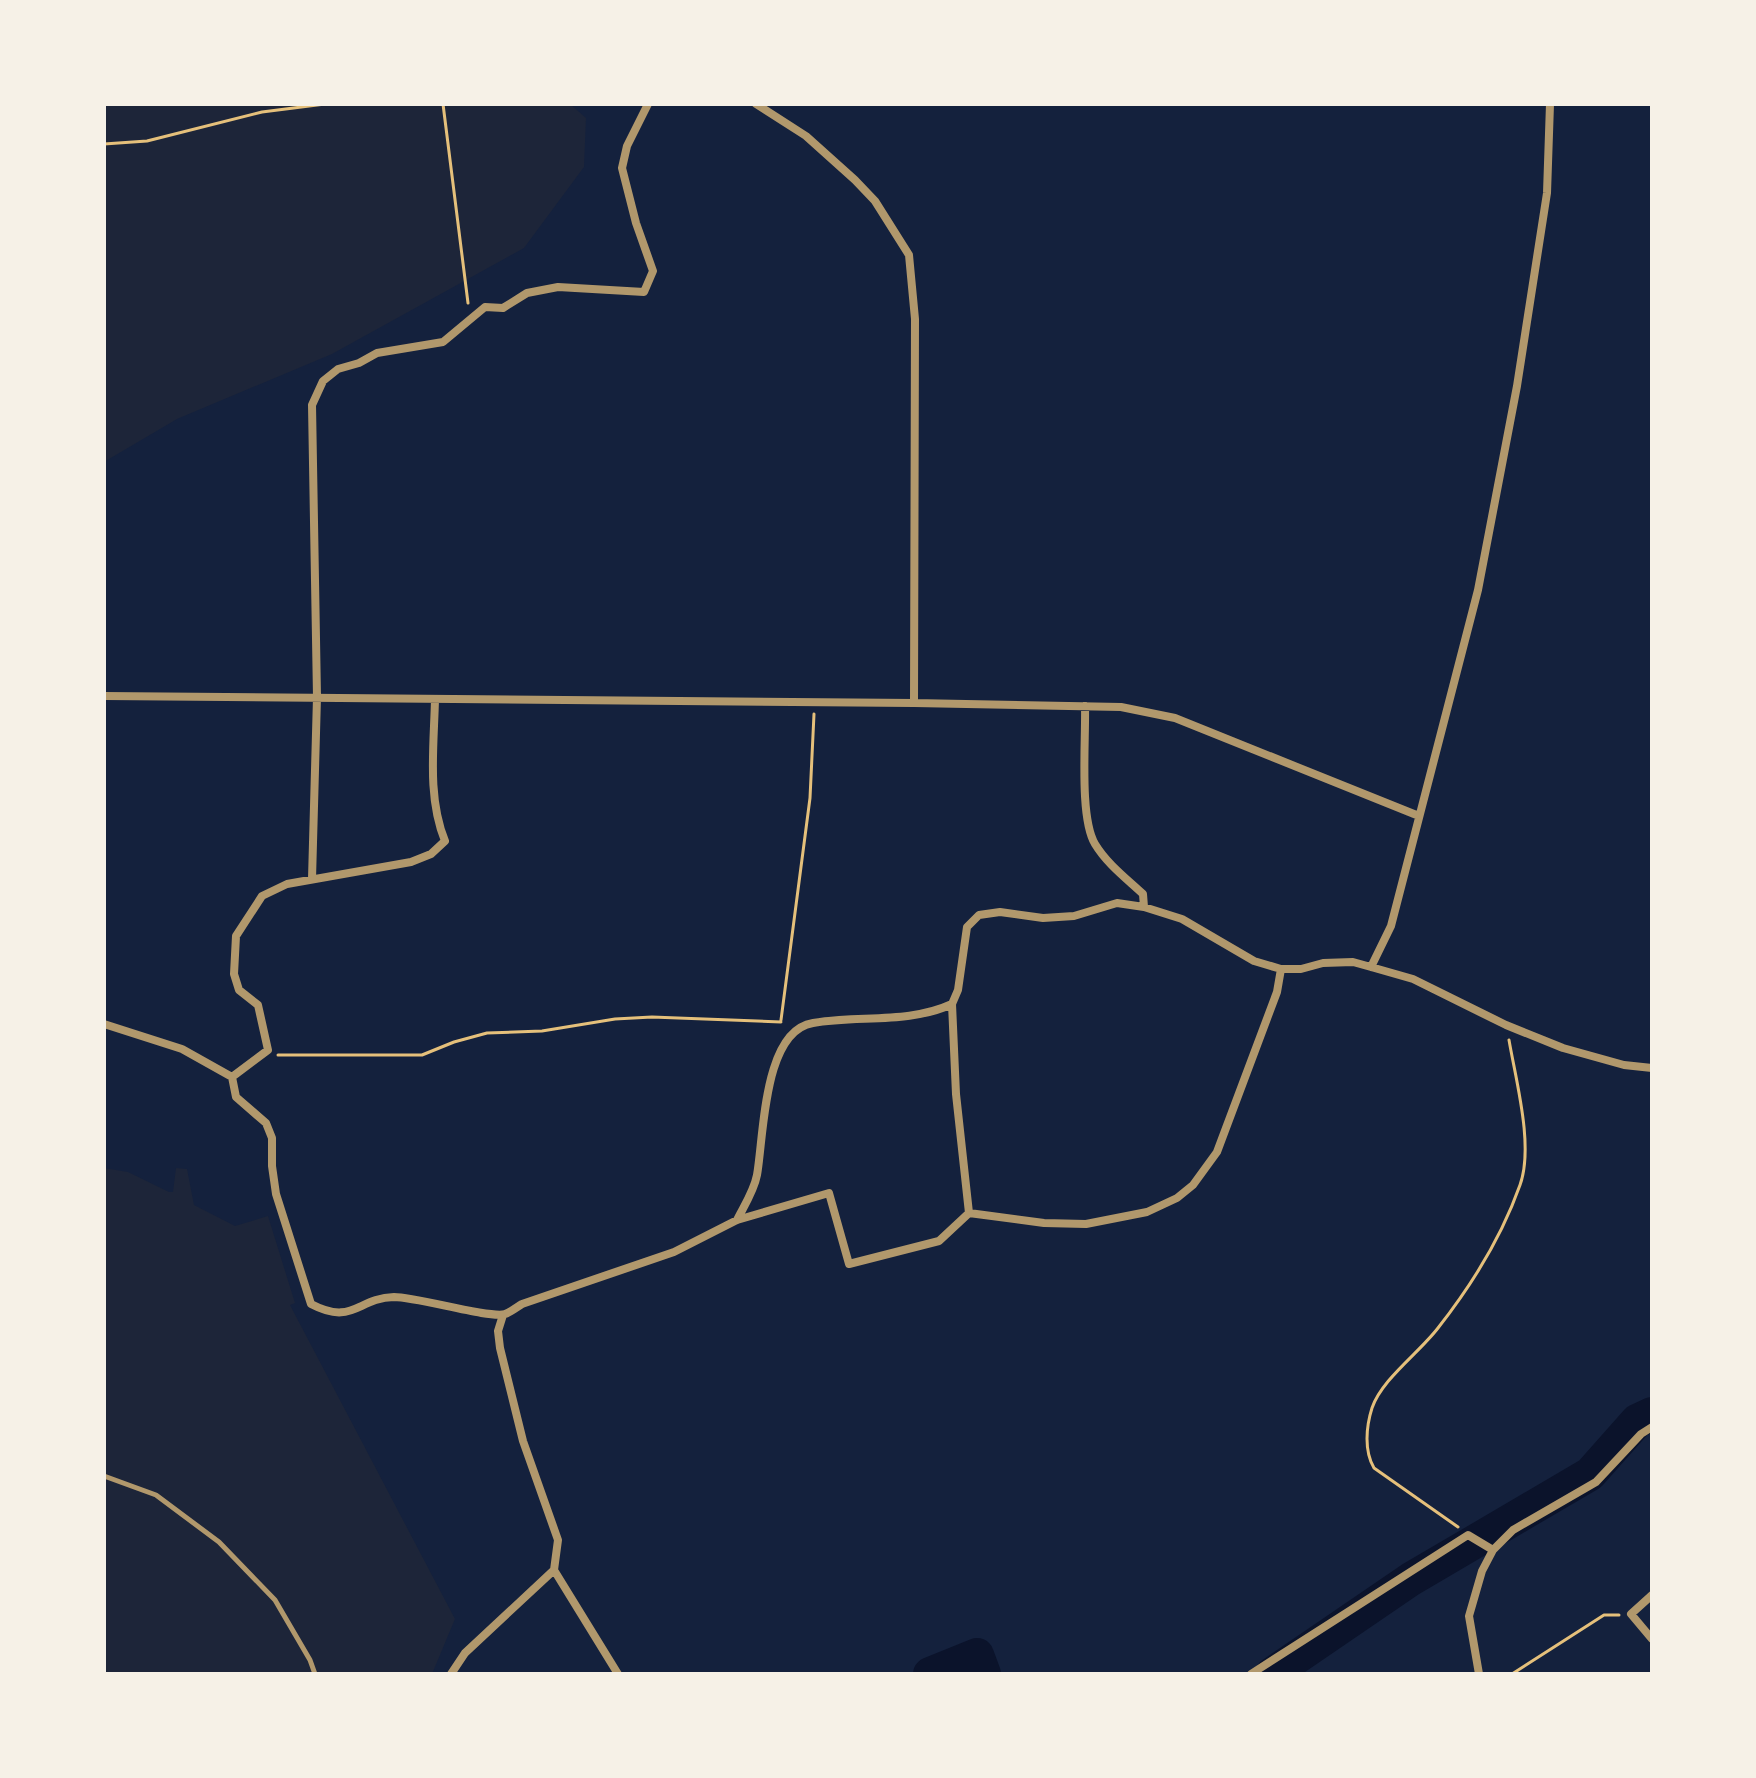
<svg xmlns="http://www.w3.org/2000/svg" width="1756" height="1778" viewBox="0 0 1756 1778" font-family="'Zilla Slab',serif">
	<rect width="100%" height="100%" fill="#14213d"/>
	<path fill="#1d2539" d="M104,104H570L586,118L584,167L524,248L332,354L177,419L104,462Z
		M104,1168L128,1172L169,1192H173L176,1168L187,1169L194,1205L235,1226L268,1216L295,1303L290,1305L455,1619L432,1674H104Z"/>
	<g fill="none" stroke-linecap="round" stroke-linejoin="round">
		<path stroke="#0b132b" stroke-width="34" d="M930,1674L977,1655L984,1674
			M1272,1674L1411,1579L1590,1474L1637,1421L1652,1414"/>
		<path stroke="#e5c07b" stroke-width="3" d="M443,104L468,303
			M104,144L147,141L262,112L325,104
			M781,1020L810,798L814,714
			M278,1055H422L454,1042L487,1033L542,1031L615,1019L652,1017L781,1022
			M1458,1527L1374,1468C1364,1451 1366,1427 1372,1408C1382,1379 1419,1353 1438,1328C1471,1286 1502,1236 1520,1185C1534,1146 1516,1081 1509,1040
			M1512,1674L1604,1615H1619"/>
		<path stroke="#b1986c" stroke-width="5" d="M104,1476L156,1495L219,1542L275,1600L310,1660L315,1674"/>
		<path stroke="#b1986c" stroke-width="8" d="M756,104L806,136L855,180L875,201L909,255L915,319L914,703
			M104,696L914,703L1121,707L1175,718L1419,816
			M1085,706C1086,740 1079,817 1095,844C1107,864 1127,879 1143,894L1144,907
			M312,879L317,697L312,405L323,381L338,369L359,363L377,353L443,342L485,307L503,308L527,293L558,287L644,292L653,271L636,223L622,168L627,146L648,104
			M1371,967L1391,926L1478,590L1517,386L1547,193L1550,104
			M104,1024L182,1049L232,1077
			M232,1077L236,1097L266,1123L272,1138V1166L276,1194L311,1304C353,1326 357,1298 394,1297C418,1297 490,1319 505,1314C511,1312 517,1307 522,1304L674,1252L737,1220L829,1193L849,1264L939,1241L969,1213
			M232,1077L268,1050L258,1005L239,990L234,974L236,936L262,896L287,884L411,862L431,854L445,841C427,797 434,746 435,699
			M969,1213L956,1094L952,1004L958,990L967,927L979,915L1000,912L1043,918L1074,916L1117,903L1144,907L1182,919L1254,961L1281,969H1301L1323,963L1353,962L1371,967L1413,979L1506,1025L1563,1048L1624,1065L1652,1068
			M969,1213L1044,1223L1086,1224L1147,1212L1177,1198L1193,1185L1217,1152L1277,992L1281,969
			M737,1220C744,1206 754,1191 757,1175C764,1136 763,1031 813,1023C858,1015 909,1024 952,1004
			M554,1570L618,1674
			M1652,1595L1631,1614L1652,1639
			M451,1674L465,1653L554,1570L558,1540L523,1441L500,1348L498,1331L503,1315
			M1251,1674L1468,1535L1493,1550
			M1479,1674L1469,1616L1482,1571L1493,1550L1513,1530L1596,1482L1641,1434L1652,1427"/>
	</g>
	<rect width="1756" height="1778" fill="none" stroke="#f6f1e7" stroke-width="212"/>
</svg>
